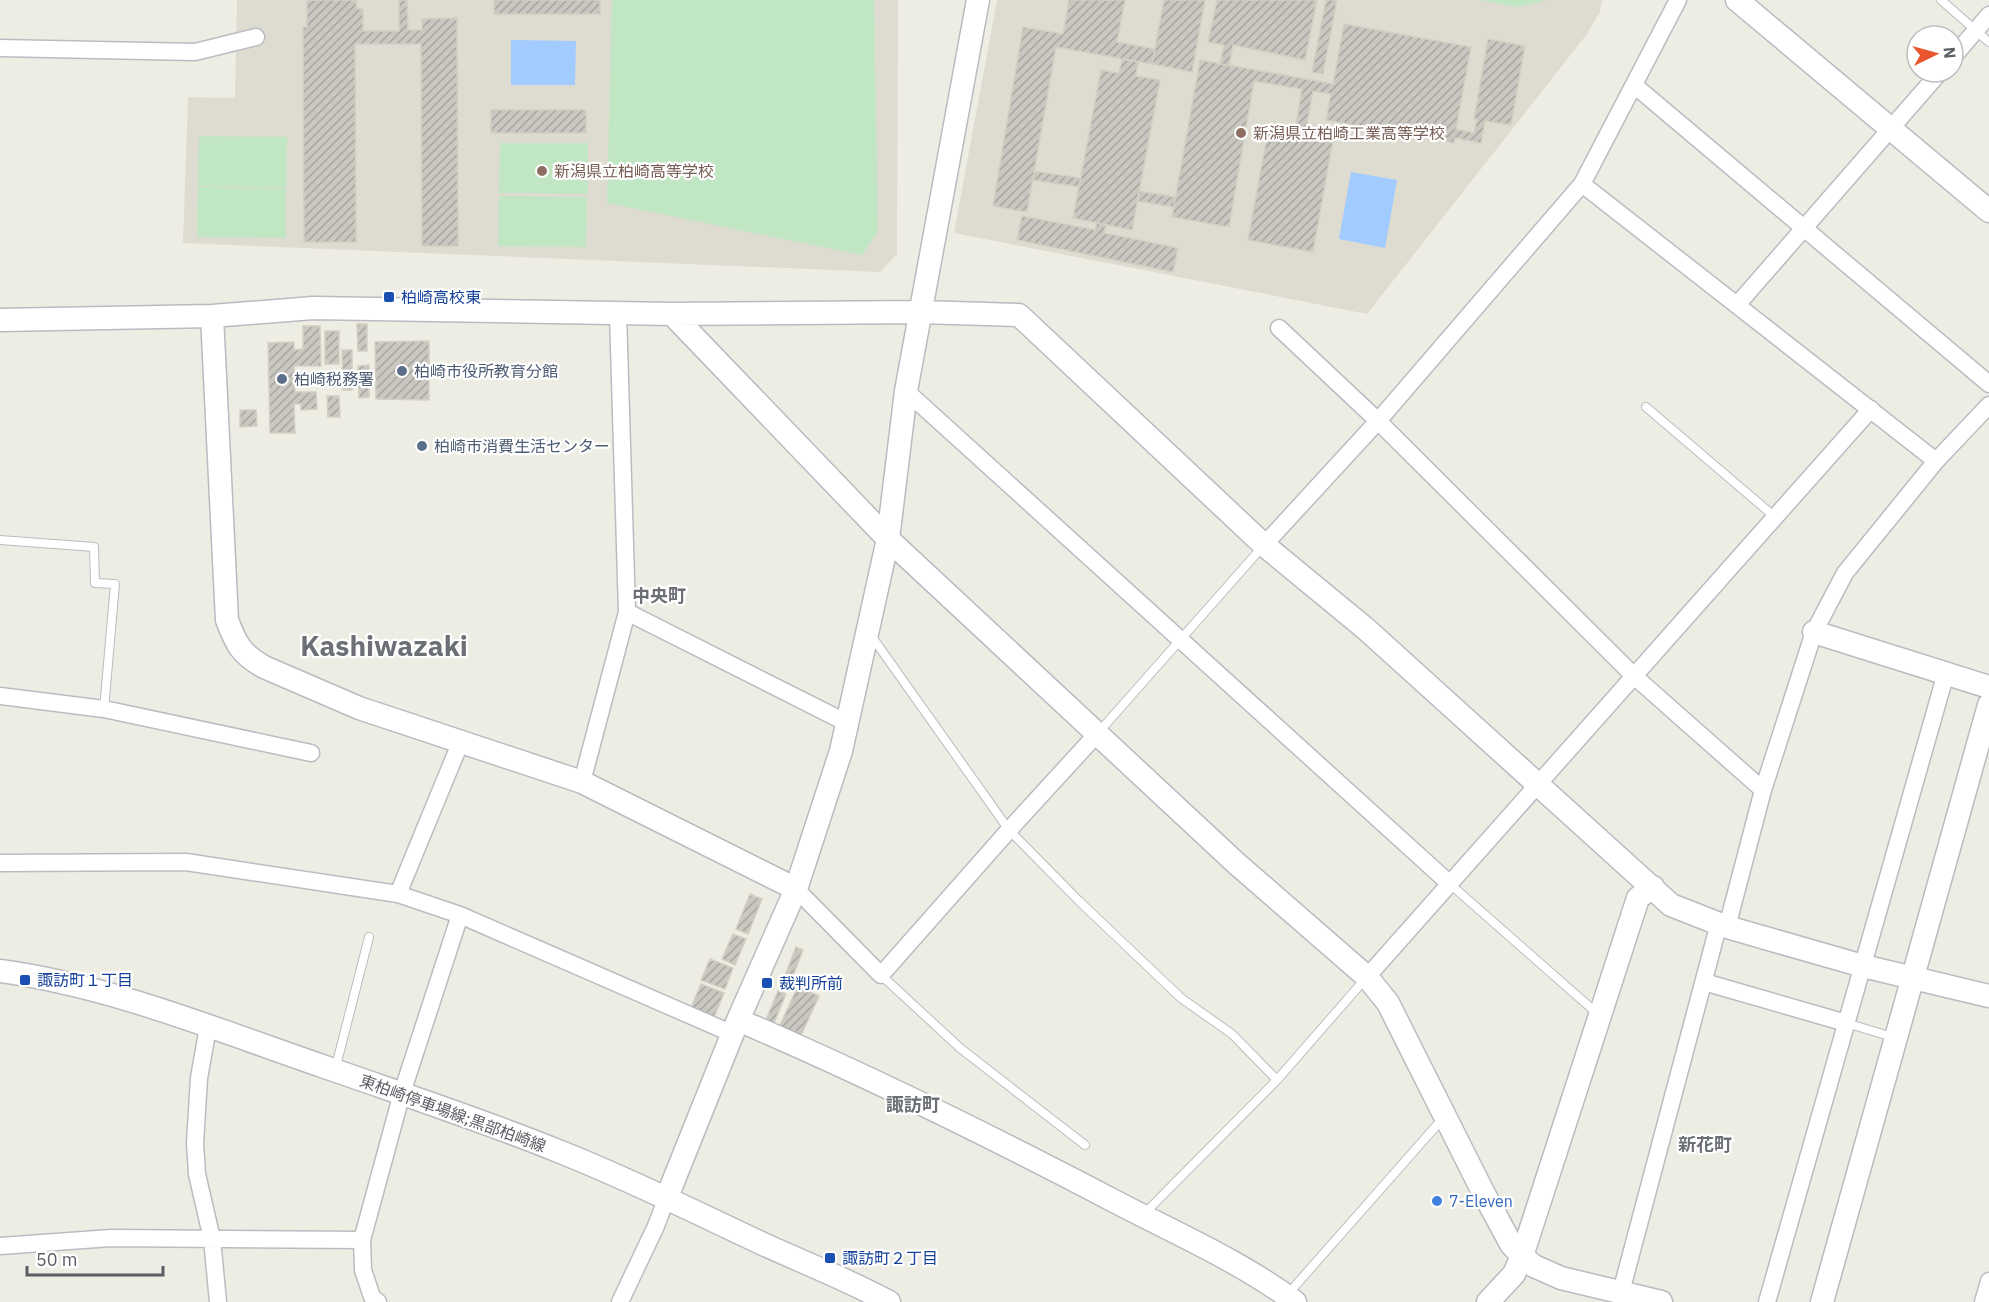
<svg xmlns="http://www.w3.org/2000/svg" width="1989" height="1302" viewBox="0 0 1989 1302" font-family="'IBM Plex Sans','Noto Sans JP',sans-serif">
	<defs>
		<pattern id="building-hatch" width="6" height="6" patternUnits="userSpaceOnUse" patternTransform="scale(1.5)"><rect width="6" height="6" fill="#c9c7c0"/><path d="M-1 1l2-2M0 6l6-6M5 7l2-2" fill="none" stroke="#a6a5a0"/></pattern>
	</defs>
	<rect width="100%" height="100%" fill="#eeede3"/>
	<path fill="#dedcd1" d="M237,0H898L897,254L880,272L183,243L188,97L235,98Z
		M997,0H1602L1600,12L1587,34L1367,314L954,233Z"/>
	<path fill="#c0e6c4" d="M612,0H874L878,231L862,255L607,203Z
		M1480,0H1547L1518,7Z
		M199,136L287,137L286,187L198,186Z
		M500,143H588V194L499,193Z
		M198,187L286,188V238L197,237Z
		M499,196L587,197L586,247L498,246Z"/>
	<path fill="#a2cbff" d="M511,40L576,41L575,85H511Z
		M1351,172L1397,180L1385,248L1339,239Z"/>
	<path fill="url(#building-hatch)" stroke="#d3d0c2" stroke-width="1.5" d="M307,0H356L357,9H363V31H399V0H407L408,30H422V19L457,18L458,246H422L421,44H355L356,242H304L303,27H307Z
		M494,0H600V14H494Z
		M1069,0H1125L1117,42L1155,49L1152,64L1056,47L1027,212L993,206L1023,27L1063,34Z
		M1164,0H1205L1192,72L1152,64Z
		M1217,0H1317L1305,60L1233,45L1229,66L1220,64L1224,45L1208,42Z
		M1326,0H1337L1323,74L1312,72Z
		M1344,24L1471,47L1456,129L1474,133L1477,119H1474L1488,39L1525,46L1511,125L1485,121L1481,143L1455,138L1454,143L1326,120L1331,94L1313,91L1305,135L1333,140L1313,252L1248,240L1268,131L1294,136L1302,89L1254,81L1229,227L1172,217L1200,60L1333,84Z
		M1122,59L1138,62L1136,76L1160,80L1132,230L1073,218L1101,70L1119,73Z
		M491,110H586V133H491Z
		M1034,171L1081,178L1079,187L1033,180Z
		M1139,191L1175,197L1174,207L1137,201Z
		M1022,216L1095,230L1097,223L1106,225L1104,233L1178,248L1173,272L1017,240Z
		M357,324H367V351H358Z
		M303,326H320L321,366H294L295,392H316L317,409L301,410V404H294L295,433H270L268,343L294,342V350L303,349Z
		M325,331H339V364H325Z
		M429,341V400L376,399L375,342Z
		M342,350H352V390H343Z
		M369,365V397L359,398L358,366Z
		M327,396H339L340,417H328Z
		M240,410H256L257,426L240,427Z
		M750,894L762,899L748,934L736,929Z
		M733,934L746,939L735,965L722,959Z
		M796,947L803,950L789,986L782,983Z
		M710,959L733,968L725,989L701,980Z
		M701,984L724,993L713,1020L690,1010Z
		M798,986L819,996L798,1042L777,1032Z
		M778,991L786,994L771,1030L763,1027Z"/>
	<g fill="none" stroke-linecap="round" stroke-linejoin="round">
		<g stroke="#bbbcc2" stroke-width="10">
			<path id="lane" d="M1941,0L1989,42
				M1646,407L1775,517
				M0,540L94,547L95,583L115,584L104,709
				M870,634L1009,830L1079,901L1181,998L1232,1034L1277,1080
				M1098,733L1264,545
				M1450,884L1599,1015
				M881,975L960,1048L1085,1145
				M1846,1023L1896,1038
				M335,1070L369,937
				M1143,1215L1277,1080L1366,978
				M1288,1294L1444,1117"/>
		</g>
		<g stroke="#bbbcc2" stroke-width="19">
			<path id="street" d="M0,48L195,52L256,37
				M1953,57L1989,15
				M1634,85L1989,384
				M1582,184L1936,461
				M1737,305L1940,72
				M1279,328L1378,421L1634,676L1763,790
				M906,391L1450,884
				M1264,545L1378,421L1582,184L1678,0
				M627,612L847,723
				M0,696L104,709L311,753
				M461,741L398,894L460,915L733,1034
				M582,782L627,612L618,313
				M0,863L186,862L398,894
				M796,889L881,975L1009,830L1096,735
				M1727,927L1763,790L1814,632L1845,573L1936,461L1989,405
				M1367,977L1871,409
				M1704,982L1846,1023
				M208,1027L199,1078L195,1143L197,1174L212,1239L218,1302
				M0,1246L111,1238L362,1240
				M1621,1292L1719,923
				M378,1302L372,1297L363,1270L362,1240L402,1093L460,915
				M620,1302L656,1226L667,1197
				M1767,1302L1946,673
				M1983,1302L1989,1281"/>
		</g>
		<g stroke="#b9bbc1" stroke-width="25">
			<path id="secondary" d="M1737,0L1989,211
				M672,314L888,539L1237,864L1367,977L1388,1003L1483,1192L1511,1244L1522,1256L1534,1266L1561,1278L1661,1302
				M212,316L227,620C236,644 241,654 264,667L359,708L582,782L796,889
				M0,320L212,316L313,308L672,314L921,312L1019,315L1264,545L1366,629L1671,905L1727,927L1863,966L1989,996
				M1814,632L1989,687
				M0,971C111,986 220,1031 325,1067C405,1095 485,1121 563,1153C631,1180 697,1213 763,1244C805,1263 848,1280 889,1302
				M738,1020C867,1075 992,1137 1116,1202C1177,1234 1240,1261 1295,1302
				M667,1197L738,1020L796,889L841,751L888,539L906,391L978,0
				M1488,1302L1514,1274L1522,1256L1638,898L1653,887
				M1822,1302L1989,705"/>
		</g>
		<use href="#lane" stroke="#fff" stroke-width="8"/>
		<use href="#street" stroke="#fff" stroke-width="16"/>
		<use href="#secondary" stroke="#fff" stroke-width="22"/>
	</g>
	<g fill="#8d6e63" stroke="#fff" stroke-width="2">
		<circle cx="1241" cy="133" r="6"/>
		<circle cx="542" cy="171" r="6"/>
	</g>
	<g fill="#1a4fb4" stroke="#fff" stroke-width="2">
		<rect x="383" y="291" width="12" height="12" rx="3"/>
		<rect x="19" y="974" width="12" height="12" rx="3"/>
		<rect x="761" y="977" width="12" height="12" rx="3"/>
		<rect x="824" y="1252" width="12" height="12" rx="3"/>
	</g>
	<g fill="#5c6f8a" stroke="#fff" stroke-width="2">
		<circle cx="402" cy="371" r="6"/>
		<circle cx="282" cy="379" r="6"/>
		<circle cx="422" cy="446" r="6"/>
	</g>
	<circle fill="#3f7fe0" stroke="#fff" stroke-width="2" cx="1437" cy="1201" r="6"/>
	<g text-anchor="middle" stroke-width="4.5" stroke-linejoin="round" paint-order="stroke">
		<g font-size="16" fill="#785e54" stroke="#fff" text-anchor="start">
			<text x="1253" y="139">新潟県立柏崎工業高等学校</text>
			<text x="554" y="177">新潟県立柏崎高等学校</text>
		</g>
		<g font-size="16" fill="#164399" stroke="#fff" text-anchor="start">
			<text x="401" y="303">柏崎高校東</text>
			<text x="37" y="986">諏訪町１丁目</text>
			<text x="779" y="989">裁判所前</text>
			<text x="842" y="1264">諏訪町２丁目</text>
		</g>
		<g font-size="16" fill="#4e5e75" stroke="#fff" text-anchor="start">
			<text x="414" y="377">柏崎市役所教育分館</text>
			<text x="294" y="385">柏崎税務署</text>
			<text x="434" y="452">柏崎市消費生活センター</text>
		</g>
		<g font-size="16" fill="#5b5e64" stroke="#fff">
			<text transform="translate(453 1113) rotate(20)" y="6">東柏崎停車場線;黒部柏崎線</text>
		</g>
		<g font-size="16" fill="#366cbe" stroke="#fff" text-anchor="start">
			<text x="1449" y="1207">7-Eleven</text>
		</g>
		<g font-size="18" font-weight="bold" fill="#6c7076" stroke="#fff">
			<text x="659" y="602">中央町</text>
			<text x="913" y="1111">諏訪町</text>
			<text x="1705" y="1151">新花町</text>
		</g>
		<g font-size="28" font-weight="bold" fill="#6c7076" stroke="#fff">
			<text x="384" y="656">Kashiwazaki</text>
		</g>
	</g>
	<g transform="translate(1935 54) rotate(85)"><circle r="28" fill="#ffffff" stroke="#bdbfc1" stroke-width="1.5"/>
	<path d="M0-4.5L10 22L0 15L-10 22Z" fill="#e9552e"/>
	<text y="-9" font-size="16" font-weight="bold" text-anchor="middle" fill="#5b5e64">N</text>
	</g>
	<path d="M27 1266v9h136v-9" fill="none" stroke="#5b5e64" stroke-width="3"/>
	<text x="36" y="1266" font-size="18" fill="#5b5e64" stroke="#ffffff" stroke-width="4.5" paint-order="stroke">50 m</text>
</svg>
